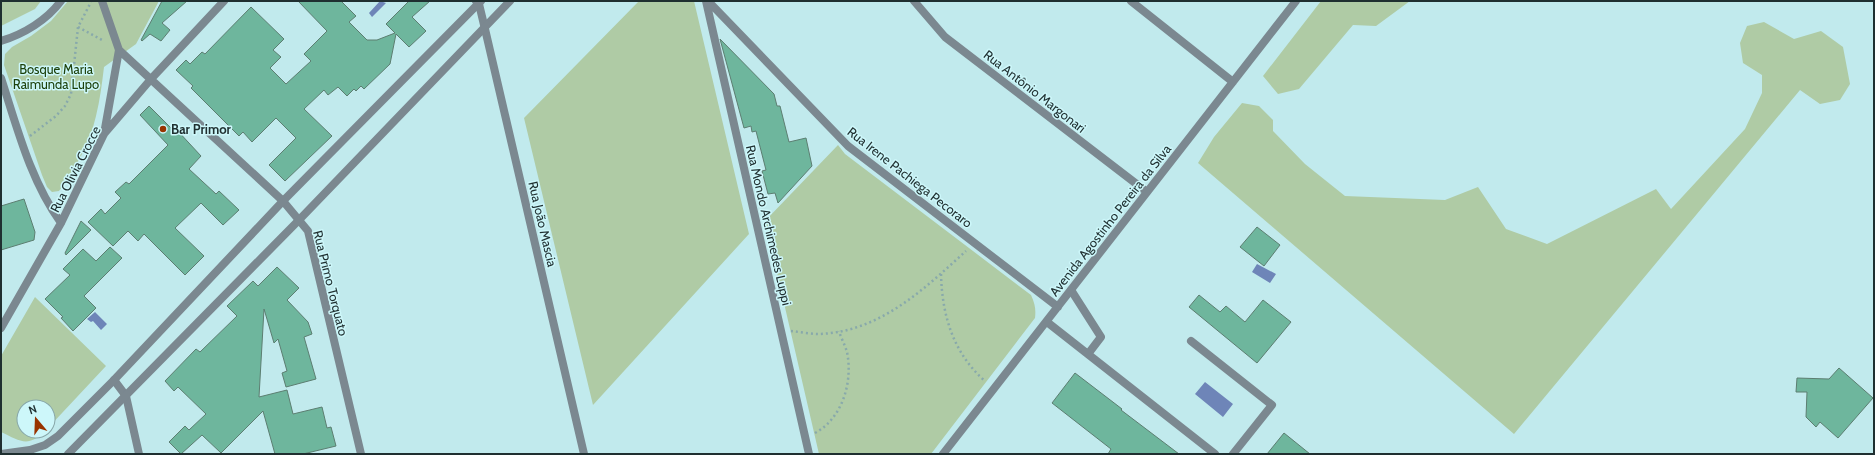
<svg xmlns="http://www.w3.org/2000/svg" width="1875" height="455" viewBox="0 0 1875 455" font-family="Cabin,sans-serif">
	<rect width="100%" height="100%" fill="#c1eaed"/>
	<path fill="#afcba5" d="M1,1H41L35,9L1,26Z
		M68,1H159L136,44L104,67C102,83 100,100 96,116C90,143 75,169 59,191L52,192L47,187L42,175L4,65L5,54L12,47L31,36L51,21Z
		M639,1H694L749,234L593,405L524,118Z
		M1321,1H1410L1376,26L1353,25L1299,89L1278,94L1263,76Z
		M1764,22L1794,39L1821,31L1843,47L1850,84L1840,100L1820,104L1800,90L1514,434L1198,163L1214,137L1242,103L1259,106L1273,120V131L1305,164L1345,196L1445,200L1478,187L1506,229L1547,244L1656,189L1671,209L1745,129L1762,93V75L1743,63L1740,43L1747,26Z
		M838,145L845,154L1031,295C1035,304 1036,309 1035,318L931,454H819L765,221Z
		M35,297L106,366L48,428V407H24V431H45C28,448 20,441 1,432V356Z"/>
	<path fill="#6e85b8" d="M380,1L386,3L372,17L369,13Z
		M1257,264L1276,274L1270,283L1252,272Z
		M95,312L107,324L101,330L93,321L91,322L87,319Z
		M1205,382L1233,404L1223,417L1195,394Z"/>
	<path fill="#6eb69d" stroke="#5c7e71" d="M162,1H187L162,23L170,30L161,41L150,34L142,41L141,40Z
		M298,1H341L356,16L349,22L367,40H377L395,33L386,24L409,1H430L412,17L426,31L409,47L396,34L390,64L364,89L361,86L356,91L354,89L347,96L338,87L328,95L324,90L304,109L332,136L285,181L269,165L296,138L276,118L252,142L243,132L239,136L191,88L193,86L176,70L186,60L190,64L202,52L205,54L251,7L284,39L273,50L281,57L270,68L286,84L311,61L304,54L327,31Z
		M720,39L774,94L777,106H780L789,142L806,138L812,166L778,203L775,193L768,194L762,171L766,170L756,131L752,132L751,126L744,128Z
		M149,106L174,131L176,129L201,156L189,169L216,194L219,191L239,210L223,225L201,203L175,228L204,256L185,275L144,234L138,241L128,231L113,246L88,222L101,209L105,214L121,198L115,192L126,182L129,184L168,145L140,115Z
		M24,199L35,232L34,240L1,250V206Z
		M81,221L91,230L66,255L65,253Z
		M1257,227L1280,245L1264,266L1240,247Z
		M110,247L122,258L84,296L96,308L73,331L61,318L63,317L45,299L70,275L63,269L83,249L96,261Z
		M277,267L299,288L287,300L308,322L312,334L304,337L316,379L286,387L282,373L287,371L278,339L274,343L264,309L259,397L287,390L293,414L322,407L327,428L331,427L336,446L303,454H275L263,411L221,453L202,435L181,454L169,442L185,426L189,430L206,414L178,387L174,391L165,381L196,349L200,352L237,316L227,306L253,281L258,286Z
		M1199,295L1220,312L1226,306L1245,322L1263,300L1291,322L1257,363L1189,307Z
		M1839,368L1873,398L1838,438L1820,422L1816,427L1806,417L1807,392H1796L1797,378L1829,379Z
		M1075,373L1122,409L1121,410L1179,454H1108L1111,449L1052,403Z
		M1284,433L1310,454H1267Z"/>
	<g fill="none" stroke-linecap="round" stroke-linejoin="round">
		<path stroke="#88a9ab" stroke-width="2.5" stroke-dasharray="2 3" stroke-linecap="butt" d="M78,27L104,41
			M30,136L56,116L65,106L71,94L78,27L91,2
			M941,274C942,315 953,353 985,381
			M791,331C800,332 810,334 819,334C880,332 924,289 966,251
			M815,433C843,418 853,381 847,352C845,345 841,338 839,331"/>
		<path stroke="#7b8890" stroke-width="8" d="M1071,290L1101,337L1088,354
			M1047,322L1215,454
			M1191,341L1272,405L1233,454"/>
		<path stroke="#7b8890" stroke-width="8" d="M102,1L119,50L104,134
			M476,1L479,4L485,29L584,454
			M706,1L809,454
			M708,1L848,146L1058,307
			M914,1L945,37L1147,192
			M1131,1L1233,82
			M119,50L283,201L308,231L361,454
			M1,78C17,127 30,180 61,223
			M1,328L61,223L104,134L151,79L224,1
			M114,380L126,396L139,454
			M943,454L1296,1"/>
		<path stroke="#7b8890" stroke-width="8" d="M1,41C24,34 47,20 61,1
			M1,454L30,450L45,445L58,436L114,380L283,201L481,1
			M68,454L299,220L510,1"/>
	</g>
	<circle fill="#983400" stroke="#cdf7fa" stroke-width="1.5" cx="163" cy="129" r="4"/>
	<g text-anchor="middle" stroke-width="3" stroke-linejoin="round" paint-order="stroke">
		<g font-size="13" fill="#1c400a" stroke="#cdf7fa">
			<text x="56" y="74">Bosque Maria<tspan x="56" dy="15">Raimunda Lupo</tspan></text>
		</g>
		<g font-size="13" fill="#1f2f30" stroke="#cdf7fa">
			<text transform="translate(1035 91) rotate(38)" y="5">Rua Antônio Margonari</text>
			<text transform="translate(75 169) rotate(-63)" y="5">Rua Olivia Crocce</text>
			<text transform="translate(910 177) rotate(38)" y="5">Rua Irene Pachiega Pecoraro</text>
			<text transform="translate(1110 220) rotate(-52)" y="5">Avenida Agostinho Pereira da Silva</text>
			<text transform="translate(543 224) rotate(77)" y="5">Rua João Mascia</text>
			<text transform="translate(769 225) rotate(77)" y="5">Rua Mondo Archimedes Luppi</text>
			<text transform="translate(331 283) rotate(76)" y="5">Rua Primo Torquato</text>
		</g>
		<g font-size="13" font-weight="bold" fill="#1f2f30" stroke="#cdf7fa" text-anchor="start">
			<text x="171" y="134">Bar Primor</text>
		</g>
	</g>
	<rect width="1875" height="455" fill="none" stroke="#1f2f30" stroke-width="4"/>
	<g transform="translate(36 419) rotate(341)"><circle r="19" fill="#cdf7fa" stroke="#87a7a9"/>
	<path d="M0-3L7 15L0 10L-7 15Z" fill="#983400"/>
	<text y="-6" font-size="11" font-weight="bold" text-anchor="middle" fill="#1f2f30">N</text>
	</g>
</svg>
